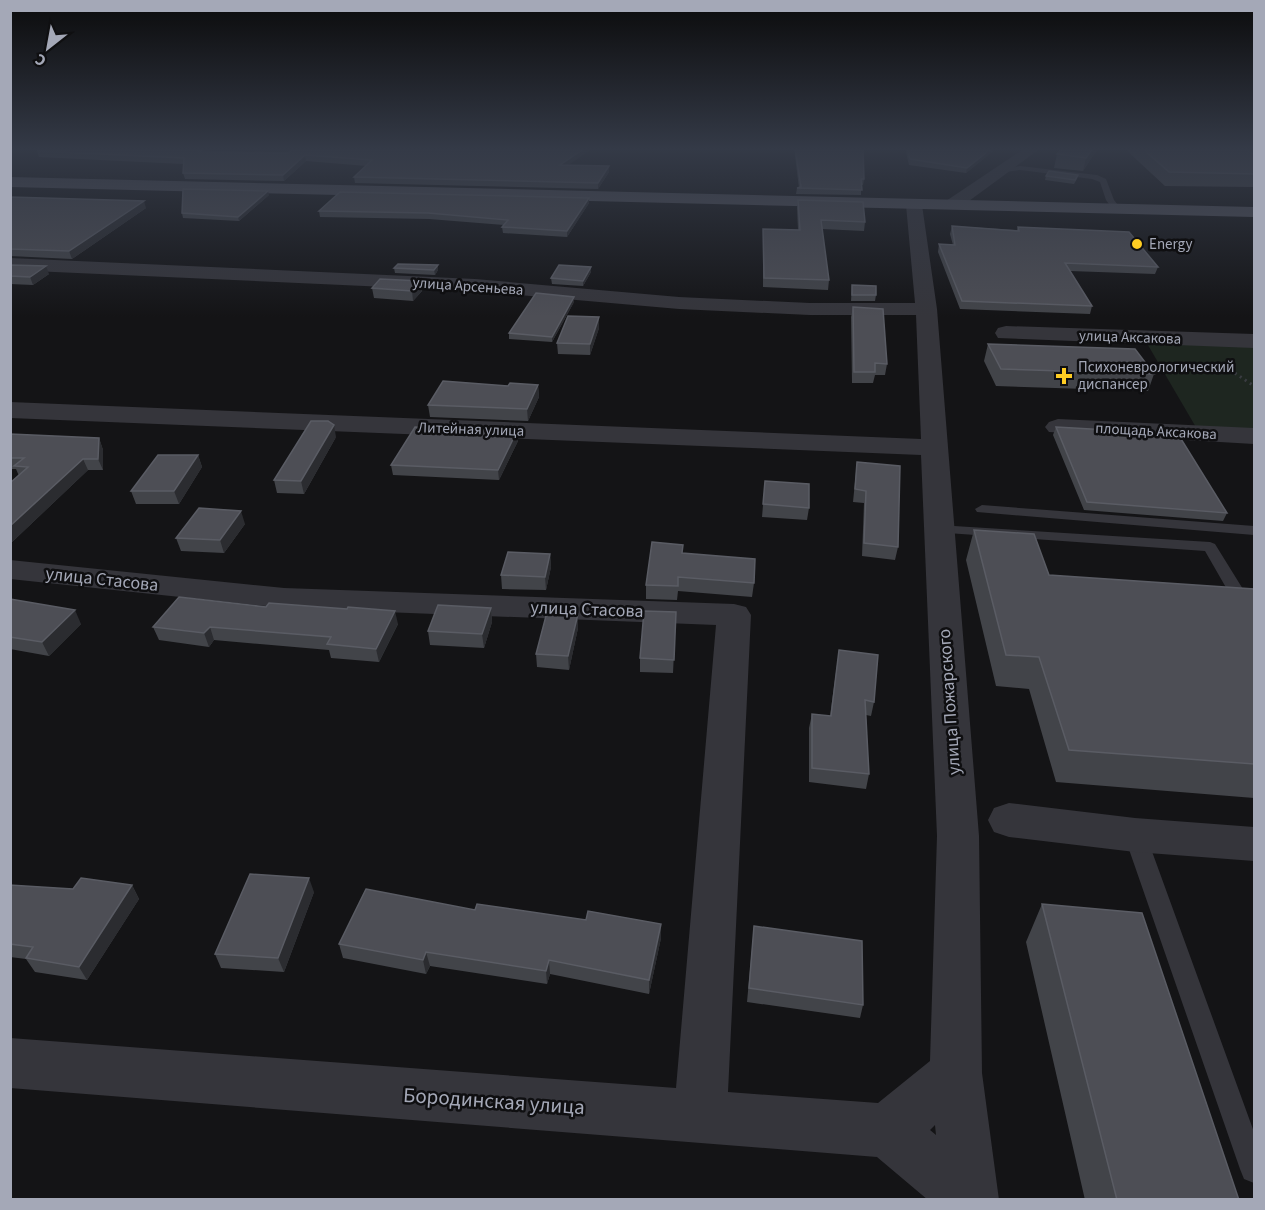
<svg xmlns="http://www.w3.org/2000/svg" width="1265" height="1210" viewBox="0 0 1265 1210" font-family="'Source Sans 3',sans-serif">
	<rect width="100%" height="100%" fill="#141416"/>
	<path fill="#1e2620" d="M1145,340L1254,344V432L1197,429Z"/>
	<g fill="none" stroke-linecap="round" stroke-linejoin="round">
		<path stroke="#3a3c42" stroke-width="3" stroke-dasharray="2 4" stroke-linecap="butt" d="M1220,363L1254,386"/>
		<path fill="#35353b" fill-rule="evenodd" d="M1020,166L1097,175L1106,179L1114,200L1121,209L1114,211L1106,200L1100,182L1092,179L1020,170L999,173L995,171Z
			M982,505L1254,526V535L977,512L975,509Z
			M938,525L1210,542L1215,544L1246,594L1244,598H1232L1205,551L933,532L931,529Z
			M1135,826L1142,829L1146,835L1254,1132V1183L1244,1179L1240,1169L1124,835L1128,829Z"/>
		<path fill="#35353b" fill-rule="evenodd" d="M1025,148H1041L958,209H946L944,205L946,201Z
			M1241,148H1254V168L1246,164Z
			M914,200L922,205L937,309L979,836L982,1073L999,1200H928L877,1157L10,1088V1038L676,1088L716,625L284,608L10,579V560L284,588L734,604L746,607L751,615L728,1092L878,1103L930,1061L937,836L921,455L10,418V402L921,439L916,315H810L679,309L475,291L10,270V258L475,279L679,297L810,303H915L906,205ZM935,1125L936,1135L930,1130Z
			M1006,326L1254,334V348L998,338L995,333L998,328Z
			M1058,419L1254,428V444L1049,432L1045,427L1049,422Z
			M1009,803L1135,818L1254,827V861L1135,852L1009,837L994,832L988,820L994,808Z"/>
		<path fill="#50515a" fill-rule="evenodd" d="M10,177L1254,207V217L10,187Z"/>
	</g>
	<path fill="#424449" d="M10,148H216L209,152L568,165L609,172L598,189L355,183L354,177L367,166L306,161L284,181L185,179L183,173V164L39,157L37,151L41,150Z
		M794,148H863L864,179L863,185H861V195L796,194L797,188H799Z
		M905,148H997L966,173L909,165Z
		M1098,148L1083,171L1054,168L1057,154Z
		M1124,148H1248L1249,152L1254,154V187L1165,186Z
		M1078,175L1077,179L1074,184L1045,180L1046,176Z
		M269,195L239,221L183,218L182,213Z
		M10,197L146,208L72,259L10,256Z
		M589,198V203L567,237L503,233L502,227L504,225L429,219L320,217L319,211Z
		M798,200L865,222L864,231L822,229L829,280L828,290L763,287V229L798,230L797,208Z
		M952,226L1017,230L1018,227L1158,267L1155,274L1070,271L1092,306L1090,314L960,309L938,252L939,244L953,245L950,234Z
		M398,264L438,270L435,275L395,273L394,268Z
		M10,265L49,274L33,285L10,284Z
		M591,272L583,286L552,284L551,278Z
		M420,281L422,291L413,301L374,298L372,288Z
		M852,285L876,295L875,301H851Z
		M574,302L552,342L509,339V333Z
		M853,307L887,364L885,375H875L873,383H852L851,317Z
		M599,317V328L590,355L558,354L557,343Z
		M988,344L1154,374L1148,391L996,386L984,361Z
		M538,385L539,397L528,421L430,417L428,405L508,386Z
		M1056,427L1227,513L1223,521L1084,510L1053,435Z
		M517,431L518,441L499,480L393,475L391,465Z
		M10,434L99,438L103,450V470H88L10,544V483L19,476L16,469H10Z
		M336,437L304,494L277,493L274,480Z
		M198,455L202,467L179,504H136L131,491Z
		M857,462L898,547L895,560L862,556L864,503L853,502Z
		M765,481L809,508L807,520L762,517Z
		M245,524L224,553L181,551L176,538Z
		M974,530L1049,575L1254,589V798L1056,782L1029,689L996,686L966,560Z
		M683,553L754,583L752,597L678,591L677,600L646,599V585Z
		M550,554L551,567L546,590L502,589L501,575Z
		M10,599L81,624L49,656L10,649Z
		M491,608L492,622L484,648L430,645L428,631Z
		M676,612L673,673L640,672V658Z
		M578,614V628L569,670L537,667L536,654Z
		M398,624L379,662L331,658L329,650L214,640L209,647L159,640L153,627Z
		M839,650L874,702L871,716L866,715L869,774L866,789L809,782V728L812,714L830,716Z
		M10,885L73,889L132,885L139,899L87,980L35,972L26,959L10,957Z
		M314,892L284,972L221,968L215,954Z
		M1042,904L1239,1200H1085L1026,942Z
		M475,910L586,920L661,924V938L649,994L550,974L547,984L430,966L426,974L343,958L339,944Z
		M754,926L863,1005L860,1018L747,1002Z"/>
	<path fill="#2b2c30" d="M206,148H216L200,158L198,152Z
		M585,148H593L560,171V165Z
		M992,148H997L966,173L967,168Z
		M1093,148H1098L1083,171L1086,158Z
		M305,155L306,161L284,181L283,175Z
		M609,166V172L598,189V183Z
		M268,191L269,195L239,221L238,217Z
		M589,198V203L567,237V231Z
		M144,201L146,208L72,259L69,251Z
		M438,265V270L435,275L434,270Z
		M46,266L49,274L33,285L30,277Z
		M591,267V272L583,286V281Z
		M420,281L422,291L413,301L412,291Z
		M574,297V302L552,342V337Z
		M599,317V328L590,355V344Z
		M538,385L539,397L528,421L527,409Z
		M334,425L336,437L304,494L301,481Z
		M517,431L518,441L499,480L498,470Z
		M99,438L103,450V470L98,459Z
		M198,455L202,467L179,504L174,491Z
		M83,459L88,470L10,544V526Z
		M241,511L245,524L224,553L220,540Z
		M550,554L551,567L546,590L545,577Z
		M491,608L492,622L484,648L482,634Z
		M75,610L81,624L49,656L42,642Z
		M395,611L398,624L379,662L376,649Z
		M578,614V628L569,670L568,656Z
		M210,627L214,640L209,647L204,633Z
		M309,878L314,892L284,972L278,958Z
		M132,885L139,899L87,980L79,967Z
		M661,924V938L649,994V980Z
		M426,952L430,966L426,974L423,960Z
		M549,960L550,974L547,984L546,971Z"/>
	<path fill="#4d4e55" stroke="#5a5c64" stroke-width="1.5" d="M46,148H206L198,152L288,153L296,148H585L560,165L609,166L598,183L354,177L372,160L305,155L283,175L183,173L184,158L37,151Z
		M795,148H863L864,179H861L862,190L797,188L801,187Z
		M907,148H992L967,168L910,159Z
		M1062,148H1093L1086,158L1057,154Z
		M1142,148H1248L1249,152L1254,154V174L1169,172Z
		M1049,171L1078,175L1075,180L1046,176Z
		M183,189L268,191L238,217L182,213Z
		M340,192L589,198L567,231L502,227L508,220L428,213L319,211Z
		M10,197L144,201L69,251L10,249Z
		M798,200L863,202L865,222L821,220L829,280L764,278L763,229L800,230Z
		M952,226L1019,231L1018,227L1129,232L1158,267L1065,263L1092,306L962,301L939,244L955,245Z
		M398,264L438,265L434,270L394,268Z
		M10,265L46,266L30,277L10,276Z
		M559,265L591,267L583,281L551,278Z
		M380,279L420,281L412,291L372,288Z
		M852,285L876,286V295H852Z
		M536,293L574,297L552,337L509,333Z
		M853,307L883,309L887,364L875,363V372H854Z
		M568,316L599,317L590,344L557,343Z
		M988,344L1135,349L1154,374L1001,369Z
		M443,381L508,386L510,383L538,385L527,409L428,405Z
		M311,421H328L334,425L301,481L274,480Z
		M415,427L517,431L498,470L391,465Z
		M1056,427L1178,434L1227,513L1087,502Z
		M10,434L99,438L98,459H83L10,526V483L28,467L14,466L24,458H10Z
		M158,455H198L174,491H131Z
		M857,462L900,466L898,547L864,543L866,491L855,489Z
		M765,481L809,484V508L763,504Z
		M199,508L241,511L220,540L176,538Z
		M974,530L1034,534L1049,575L1254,589V764L1069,750L1039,657L1006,655Z
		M652,542L683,545L682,553L755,559L754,583L678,577V586L646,585Z
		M508,552L550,554L545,577L501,575Z
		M179,597L266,607L269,603L347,609L348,607L395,611L376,649L327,644L331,637L210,627L204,633L153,627Z
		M10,599L75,610L42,642L10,637Z
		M438,605L491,608L482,634L428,631Z
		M644,611L676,612L674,660L640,658Z
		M547,612L578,614L568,656L536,654Z
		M839,650L878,655L874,702L865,700L869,774L812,768V714L831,716Z
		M250,874L309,878L278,958L215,954Z
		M81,878L132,885L79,967L26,958L33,947L10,944V885L73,889Z
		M366,889L475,910L477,904L586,920L588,911L661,924L649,980L549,960L546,971L426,952L423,960L339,944Z
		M1042,904L1142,913L1239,1200H1117Z
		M754,926L862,941L863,1005L749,988Z"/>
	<linearGradient id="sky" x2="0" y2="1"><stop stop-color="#0b0b0c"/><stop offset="0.47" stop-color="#343a47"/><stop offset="1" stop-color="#343a47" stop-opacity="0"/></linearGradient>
	<rect width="1265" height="317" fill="url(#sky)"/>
	<g fill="#ffcd23" stroke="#0f0f11" stroke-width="2">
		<circle cx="1137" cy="244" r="6"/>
		<path d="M1061 367h6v6h6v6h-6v6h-6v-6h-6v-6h6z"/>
	</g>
	<g text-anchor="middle" stroke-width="5" stroke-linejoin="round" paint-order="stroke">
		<g font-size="15" fill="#a4a8b7" stroke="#0f0f11" text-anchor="start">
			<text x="1149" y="249">Energy</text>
			<text x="1078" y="372">Психоневрологический<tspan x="1078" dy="17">диспансер</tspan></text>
		</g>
		<g font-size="15" fill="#a4a8b7" stroke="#0f0f11">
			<text transform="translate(468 286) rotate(4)" y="5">улица Арсеньева</text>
			<text transform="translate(1130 337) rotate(2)" y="5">улица Аксакова</text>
			<text transform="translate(471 429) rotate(2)" y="5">Литейная улица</text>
			<text transform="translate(1156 431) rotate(3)" y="5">площадь Аксакова</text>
		</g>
		<g font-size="18" fill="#a4a8b7" stroke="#0f0f11">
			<text transform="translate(102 579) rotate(6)" y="6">улица Стасова</text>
			<text transform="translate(587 609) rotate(2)" y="6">улица Стасова</text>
			<text transform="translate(949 702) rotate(-94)" y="6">улица Пожарского</text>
		</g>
		<g font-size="21" fill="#a4a8b7" stroke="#0f0f11">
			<text transform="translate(494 1101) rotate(4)" y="7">Бородинская улица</text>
		</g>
	</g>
	<rect width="1265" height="1210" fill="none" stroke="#a4a8b7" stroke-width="24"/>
	<g transform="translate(48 48) rotate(211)" stroke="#0f0f11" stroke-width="4.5" paint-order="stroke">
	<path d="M0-4.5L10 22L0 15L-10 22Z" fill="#a4a8b7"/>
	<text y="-9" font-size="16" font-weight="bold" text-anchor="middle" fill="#a4a8b7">С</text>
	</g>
</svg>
